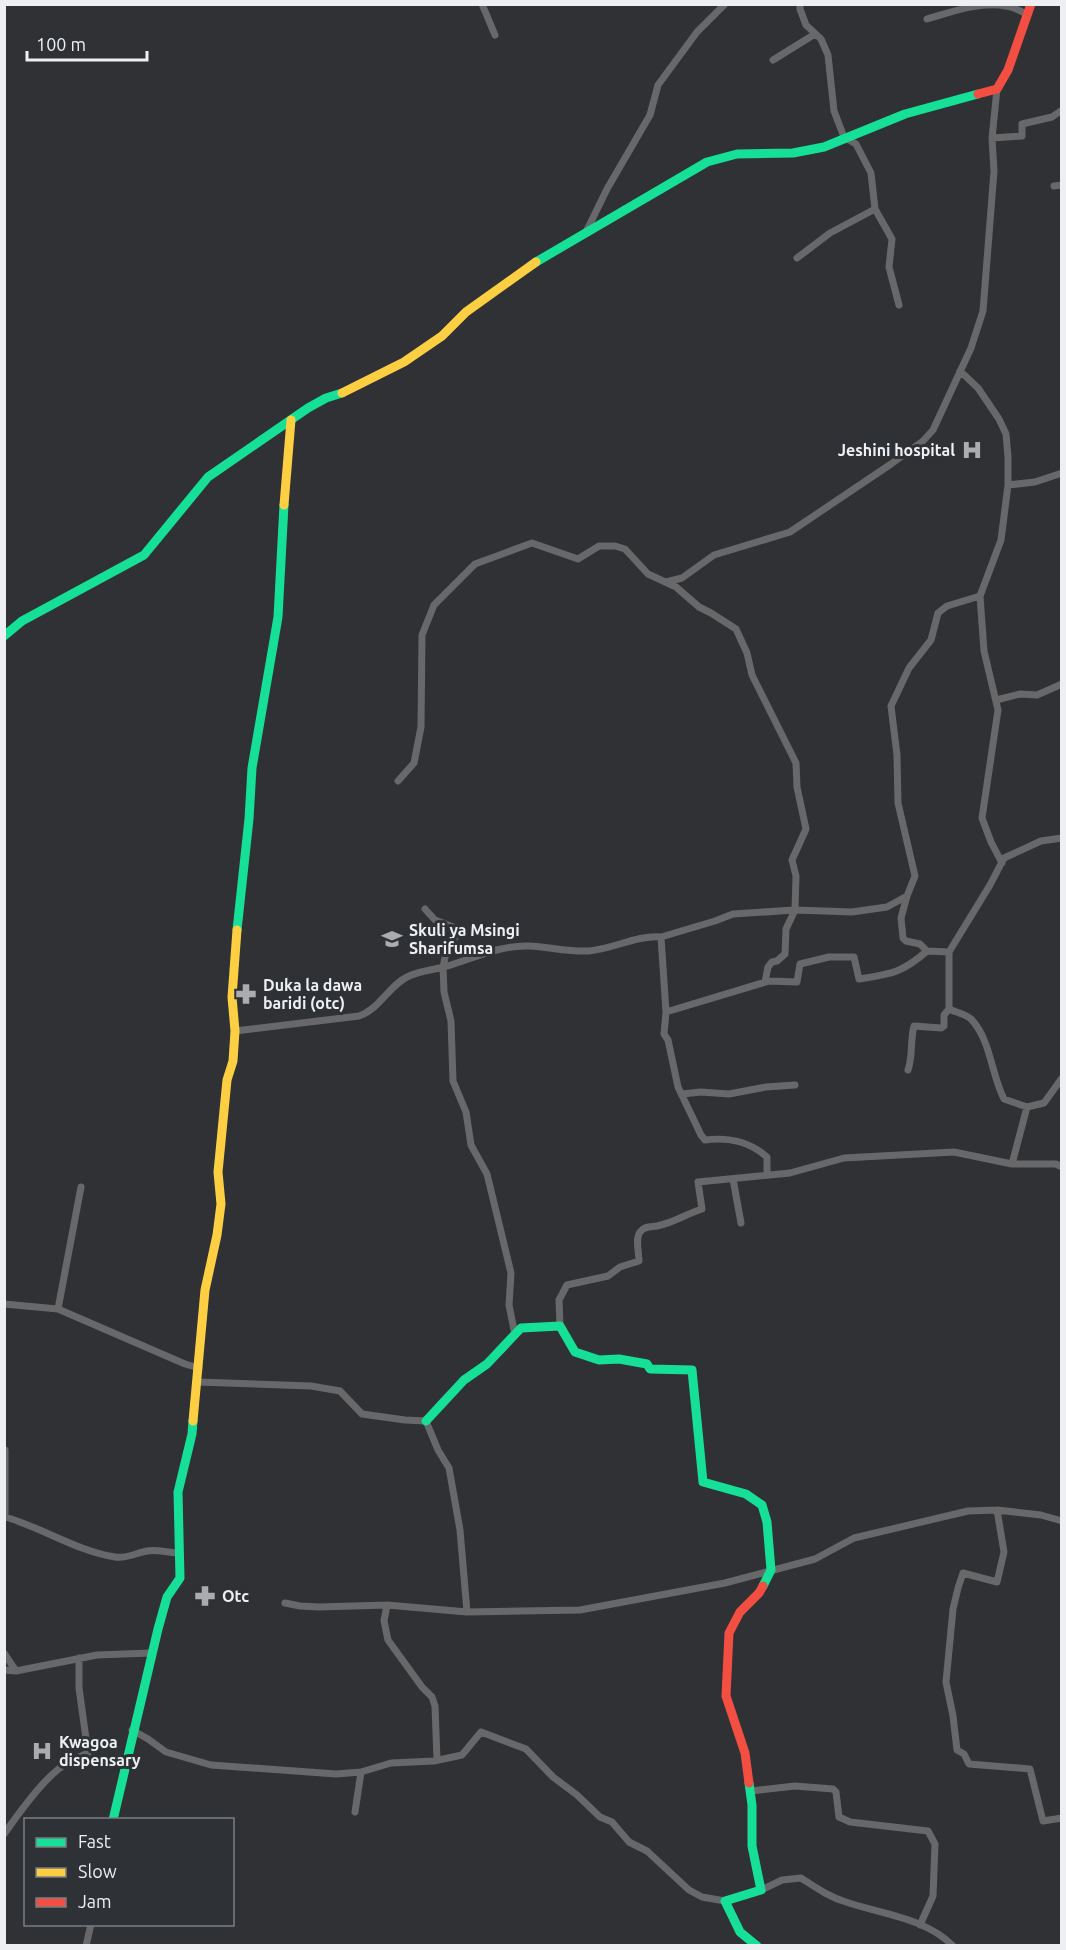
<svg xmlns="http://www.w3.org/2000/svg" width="1066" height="1950" viewBox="0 0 1066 1950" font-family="Ubuntu,sans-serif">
	<rect width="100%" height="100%" fill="#2f3134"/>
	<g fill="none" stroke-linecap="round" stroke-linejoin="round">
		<path stroke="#68686a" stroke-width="7" d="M482,4L495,35
			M800,4V9L806,25L821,39L828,55L834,111L844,137L856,144L871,173L875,209L892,239L889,267L899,305
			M927,19C951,12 980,1 1006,6C1014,7 1021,11 1028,15
			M773,60L815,34
			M992,138L1022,136V124L1052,117L1062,110
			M1054,186L1062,185
			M586,232L607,189L650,115L658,85L697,32L725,4
			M797,258L830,233L875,209
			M960,371L978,388L999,419L1006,434L1008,457V485L1001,540L980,596L984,651L998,710L982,818L991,842L1002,863
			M1008,485L1035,482L1062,473
			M666,582L682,578L714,555L790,532L891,464L923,441L933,430L971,348L983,311L994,171L992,138L997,89
			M996,700L1020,694L1037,695L1062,684
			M398,781L414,763L421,727L422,635L434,605L475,564L532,543L578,559L599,546H615L625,549L648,574L676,587L699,607L711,613L736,629L747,653L752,675L796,763L797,787L806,829L792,860L796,876L795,910L786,929L785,954L777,961L772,962L768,967L765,982
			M907,896L901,918L903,938L906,941L920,944L927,951
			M425,909L435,920L456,928L457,934L446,953L443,967L444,992L451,1021L453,1081L466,1112L471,1145L487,1174L511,1273L509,1305L515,1335
			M949,1009C955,1012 966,1014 971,1019C991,1040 991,1074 1004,1099L1027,1107L1012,1164
			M666,1012L661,937L715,921L733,914L795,910L852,912L887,907L907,896L915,876L898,803L897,755L891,706L909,668L931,640L938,613L947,606L980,596
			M235,1031L359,1016C380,1009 389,985 409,976C420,971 432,970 444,967C472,959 499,945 529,946C549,947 569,952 589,951C613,949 637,935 661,937
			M908,1070C913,1056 910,1041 914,1026L941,1028L944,1026V1015L949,1009V952L990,885L1004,858L1041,841L1062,838
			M682,1094L701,1092L729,1094L766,1087L795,1085
			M1027,1107L1044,1103L1062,1078
			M767,1174V1157C749,1141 729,1137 705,1140L701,1135L678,1087L668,1040L664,1034L666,1012L769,981L797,982L800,964L829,957H854L859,979C891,974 902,973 927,951L949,952
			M733,1179L741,1223
			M81,1187L58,1309L185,1364L199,1368
			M4,1304L58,1309
			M560,1326L559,1300L567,1285L608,1276L620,1267L639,1261C639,1253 635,1239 640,1232C644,1226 651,1227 657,1226C673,1223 686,1214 702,1209L698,1182L790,1173L844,1158L954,1152L1012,1164H1056L1062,1167
			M197,1382L311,1386L340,1391L362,1414L405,1420L426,1421L438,1450L449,1468L460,1530L467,1612
			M5,1450V1517C41,1527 79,1552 115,1557C126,1559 136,1553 147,1551C157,1549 169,1553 179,1553
			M997,1510L1004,1552L997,1582L963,1573L958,1588L953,1609L946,1682L953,1716L957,1750L964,1754L969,1764L1030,1769L1043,1821L1062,1818
			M285,1603L300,1606L319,1607L387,1605L467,1612L580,1610L725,1583L815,1559L854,1538L968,1511L997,1510L1041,1515L1062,1521
			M387,1605L384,1621L388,1640L422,1687L432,1697L435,1706L437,1760
			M4,1653L16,1671
			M4,1670L16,1671L97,1655L151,1653
			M132,1730L148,1739L166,1752L211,1765L336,1774L361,1772L391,1763L434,1761L462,1755L481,1732L526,1749L553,1777L577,1795L600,1817L612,1822L629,1842L647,1851L689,1890L702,1897L725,1901
			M750,1791L795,1786L833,1789L836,1792L839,1817L850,1822L928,1831L935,1844L933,1896L920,1925
			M355,1812L361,1772
			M4,1834C20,1812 44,1777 67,1763C73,1759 81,1756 88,1753L79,1688V1658
			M761,1890L782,1880L801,1878C815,1887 829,1897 846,1902C881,1914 926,1918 953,1946
			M86,1946L91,1924"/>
		<path stroke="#16e098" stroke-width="9" d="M536,262L707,162L737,154L793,153L824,147L905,114L978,94
			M4,636L22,621L144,555L208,477L308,408L326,398L342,393
			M237,930L249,819L252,768L278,617L284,505
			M426,1421L464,1380L487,1364L521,1328L560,1326L575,1352L599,1360L619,1359L647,1364L650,1369L692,1370L703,1482L746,1494L762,1505L767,1522L771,1570L763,1586
			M749,1783L752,1805V1846L761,1890L725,1901L740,1932L757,1946
			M113,1820L158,1629L167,1597L180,1578L178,1492L192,1434L193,1421"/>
		<path stroke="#ffcf43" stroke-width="9" d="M342,393L404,362L442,336L466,312L536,262
			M284,505L291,420
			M193,1421L205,1290L217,1235L221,1204L218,1172L227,1080L233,1061L235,1031L232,997L237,930"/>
		<path stroke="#f24e42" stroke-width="9" d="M978,94L997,89L1008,70L1031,4
			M749,1783L745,1753L726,1696L729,1633L740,1612L759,1593L763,1586"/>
	</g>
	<defs>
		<g id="hospital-bare" transform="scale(1.62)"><path d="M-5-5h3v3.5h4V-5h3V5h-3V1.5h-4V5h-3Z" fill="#abacb0" stroke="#2e3135" stroke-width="2.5" paint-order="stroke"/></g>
		<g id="school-bare" transform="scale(1.62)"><path d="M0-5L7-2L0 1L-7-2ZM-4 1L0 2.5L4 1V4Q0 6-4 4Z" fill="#abacb0" stroke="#2e3135" stroke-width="2.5" paint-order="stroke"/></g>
		<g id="pharmacy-bare" transform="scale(1.62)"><path d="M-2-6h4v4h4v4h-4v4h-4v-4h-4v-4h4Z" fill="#abacb0" stroke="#2e3135" stroke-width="2.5" paint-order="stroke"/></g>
	</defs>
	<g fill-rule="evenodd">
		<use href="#hospital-bare" x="972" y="450"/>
		<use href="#school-bare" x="392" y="939"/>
		<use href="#pharmacy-bare" x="246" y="994"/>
		<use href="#pharmacy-bare" x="205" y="1596"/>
		<use href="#hospital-bare" x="42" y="1751"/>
	</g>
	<g text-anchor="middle" stroke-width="6" stroke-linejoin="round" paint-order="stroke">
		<g font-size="16" font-weight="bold" fill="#eeeff2" stroke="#2e3135" text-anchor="start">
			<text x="955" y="456" text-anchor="end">Jeshini hospital</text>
			<text x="409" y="936">Skuli ya Msingi<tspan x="409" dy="18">Sharifumsa</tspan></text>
			<text x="263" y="991">Duka la dawa<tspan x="263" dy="18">baridi (otc)</tspan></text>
			<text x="222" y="1602">Otc</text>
			<text x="59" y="1748">Kwagoa<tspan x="59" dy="18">dispensary</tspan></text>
		</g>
	</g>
	<rect width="1066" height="1950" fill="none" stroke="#eeeff2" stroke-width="12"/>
	<rect x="24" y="1818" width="210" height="108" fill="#2e3135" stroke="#7b7d81" stroke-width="1.5"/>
	<rect x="36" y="1838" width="30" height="9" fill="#16e098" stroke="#7b7d81" stroke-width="1.5"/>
	<text x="78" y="1848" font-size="18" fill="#eeeff2">Fast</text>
	<rect x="36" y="1868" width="30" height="9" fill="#ffcf43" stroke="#7b7d81" stroke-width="1.5"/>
	<text x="78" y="1878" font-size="18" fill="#eeeff2">Slow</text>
	<rect x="36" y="1898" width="30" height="9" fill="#f24e42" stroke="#7b7d81" stroke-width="1.5"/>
	<text x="78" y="1908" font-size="18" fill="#eeeff2">Jam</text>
	<path d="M27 51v9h120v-9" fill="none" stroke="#eeeff2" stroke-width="3"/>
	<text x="36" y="51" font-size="18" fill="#eeeff2" stroke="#2e3135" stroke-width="4.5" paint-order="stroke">100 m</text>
</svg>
